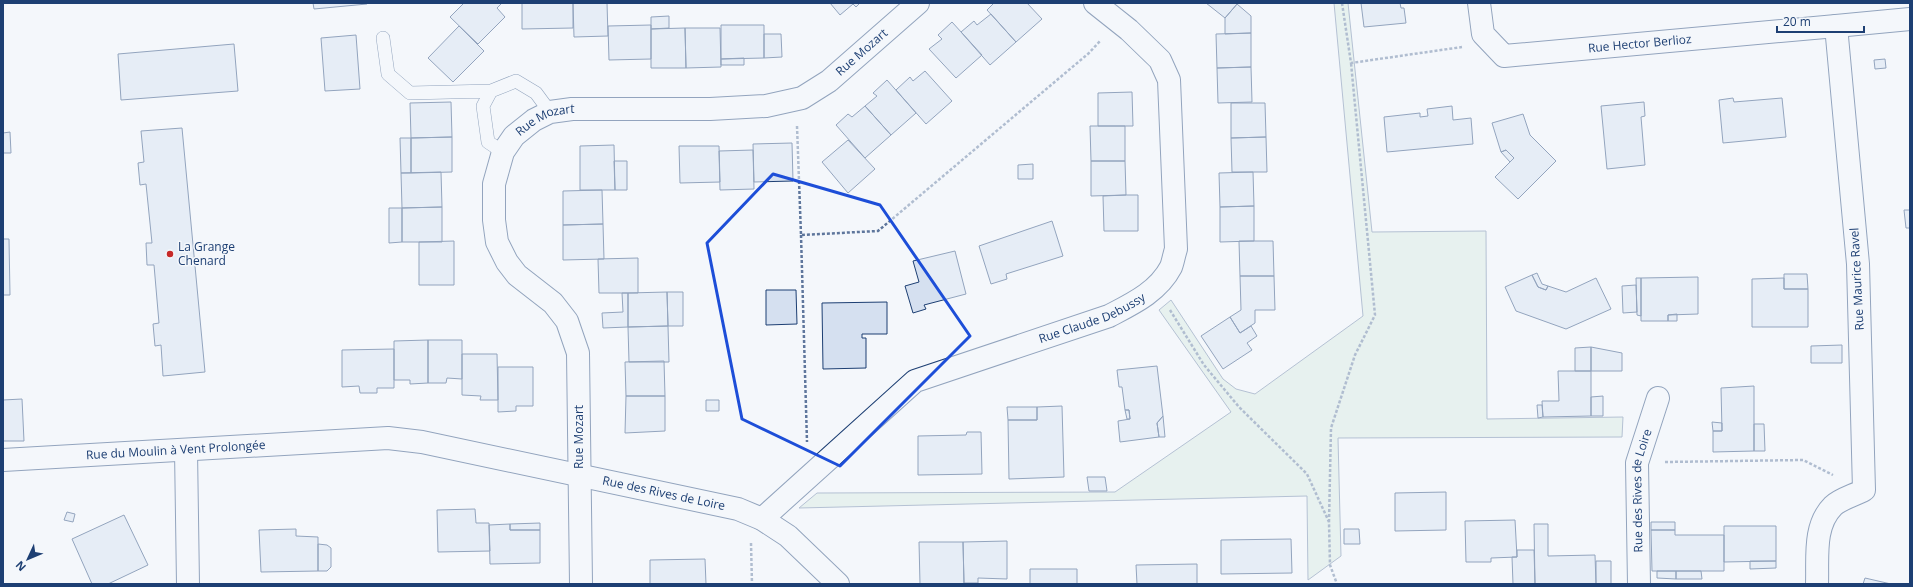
<svg xmlns="http://www.w3.org/2000/svg" width="1913" height="587" viewBox="0 0 1913 587" font-family="'Open Sans',sans-serif">
	<rect width="100%" height="100%" fill="#f4f7fb"/>
	<path fill="#d7e8df" stroke="#687fa3" d="M1334,3H1348L1372,232L1486,231L1487,419L1623,417L1622,437L1338,438L1341,556L1308,580L1307,496L799,508L817,493L1115,492L1231,412L1159,310L1171,300L1223,379L1236,389L1255,394L1363,316Z"/>
	<path fill="#d5e0f0" stroke="#1d3f73" d="M313,3H367V4L314,9Z
		M464,3H502L497,8L505,17L478,44L450,17Z
		M522,3H573V28L522,29Z
		M573,3H607L608,36L574,37Z
		M830,3H860L856,7L853,4L840,15Z
		M994,3H1027L1042,19L1016,42L987,10Z
		M1206,3H1238L1225,18Z
		M1361,3H1400L1401,8H1404L1406,23L1364,27Z
		M1237,4L1251,16V33L1225,34V18Z
		M991,14L1016,42L990,65L961,32L974,21L977,25Z
		M669,16V28L651,29V17Z
		M952,22L982,55L956,78L929,49L942,39L938,35Z
		M651,25V59L609,60L608,26Z
		M721,25H764V58L721,59Z
		M459,26L484,51L453,82L428,58Z
		M685,28L686,68H651V29Z
		M685,28H720L721,67L686,68Z
		M1251,33V67L1217,68L1216,34Z
		M764,34H781L782,57L764,58Z
		M356,35L360,89L325,91L321,38Z
		M234,44L238,91L121,100L118,54Z
		M744,58V65H721V59Z
		M1885,59L1886,68L1875,69L1874,60Z
		M1251,67L1252,102L1218,103L1217,68Z
		M925,71L952,101L926,124L896,90L910,77L913,81Z
		M887,80L916,113L891,135L865,106L877,96L873,93Z
		M1132,92L1133,126H1098V93Z
		M1733,98L1734,102L1782,98L1786,137L1723,143L1719,100Z
		M451,102L452,137L411,138L410,103Z
		M1644,102L1645,116L1641,117L1645,165L1607,169L1601,106Z
		M1231,103H1265L1266,137L1231,138Z
		M865,106L891,135L865,158L836,125L848,114L852,117Z
		M1452,106L1453,120L1471,118L1473,144L1387,152L1384,117L1420,113V117L1428,116L1427,109Z
		M1523,114L1530,135L1556,161L1518,199L1495,177L1514,158L1506,150L1501,152L1492,123Z
		M1090,126H1125V161H1091Z
		M182,128L205,372L163,376L161,345L155,346L153,324L159,323L154,265H147L146,243H152L146,184L140,185L138,163L144,162L141,131Z
		M10,132L11,153H3V133Z
		M452,137V172L411,173V138Z
		M1266,137L1267,172H1232L1231,138Z
		M400,138H411V173H401Z
		M848,140L875,169L848,193L822,162Z
		M792,143L793,181L754,182L753,144Z
		M614,145L615,190H580V146Z
		M679,146H719L720,182L680,183Z
		M753,150L754,189L720,190L719,151Z
		M1506,150L1514,158L1510,162L1501,152Z
		M614,161H627V190H615Z
		M1091,161H1125L1126,195L1091,196Z
		M1033,164V179H1018V165Z
		M441,172L442,207L402,208L401,173Z
		M1253,172L1254,206L1220,207L1219,173Z
		M602,190L603,224L563,225V191Z
		M1126,195H1138V231H1104L1103,196Z
		M1254,206V241L1220,242V207Z
		M442,207V242H402V208Z
		M389,208H402V242L389,243Z
		M1904,210H1910V228H1906Z
		M1052,221L1063,256L1006,274L1007,279L991,284L979,246Z
		M603,224L604,259L563,260V225Z
		M3,239H9L10,295H3Z
		M454,241V285H419V242Z
		M1239,241H1273L1274,276H1240Z
		M955,251L966,294L924,305L926,309L913,313L905,286L919,282L913,261Z
		M638,258V293H599L598,259Z
		M1537,273L1542,284L1548,286L1546,290L1538,287L1532,275Z
		M1784,274H1807L1808,289H1784Z
		M1532,275L1538,287L1546,290L1548,286L1566,292L1596,278L1611,309L1566,329L1516,311L1505,287Z
		M1240,276H1274L1275,310H1255V323L1240,333L1230,317L1241,310Z
		M1698,277V314L1668,315V321H1641V278Z
		M1636,278H1641V316L1637,315Z
		M1784,278V289H1808V327H1752V279Z
		M1636,285L1637,312L1623,313L1622,286Z
		M766,290H796L797,324L766,325Z
		M667,292H683V326H668Z
		M667,292L668,326L628,327V293Z
		M622,293H628V327L603,328L602,313L623,312Z
		M887,302V334H862V338H866V368L823,369L822,303Z
		M1677,314V321H1668V315Z
		M1230,317L1240,333L1251,326L1257,336L1247,343L1252,350L1223,369L1201,336Z
		M668,326L669,362H629L628,327Z
		M428,340V383L410,384V380H394V341Z
		M428,340H462V379L447,378L446,383H428Z
		M1842,345V363H1811V346Z
		M1591,347L1622,353V371H1591Z
		M1591,347V371H1575V348Z
		M394,349V388H377V393H360L359,386L342,387V350Z
		M462,354H497L498,400H480L481,396L462,395Z
		M664,361L665,396H626L625,362Z
		M1157,366L1163,416L1157,423L1159,437L1120,442L1118,421L1130,419L1129,410H1125L1122,387H1119L1117,370Z
		M498,367H533V406H516V411L498,412Z
		M1558,371H1591V416L1543,417L1542,401H1559Z
		M1754,386V451L1713,452V431H1722L1721,388Z
		M626,396H665V431L625,433Z
		M1603,396V416H1591V397Z
		M22,399L24,441H3V400Z
		M706,400H719V411H706Z
		M1537,405H1542L1543,417L1538,418Z
		M1062,406L1064,477L1009,479L1008,420H1037V407Z
		M1007,407H1037V420H1008Z
		M1125,410H1129L1130,419H1127Z
		M1163,416L1165,437H1159L1157,423Z
		M1712,422L1722,423V431H1713Z
		M1754,424H1764L1765,451H1754Z
		M967,432H981L982,474L918,475V436L966,435Z
		M1087,477H1105L1107,491H1089Z
		M1446,492V530L1395,531V493Z
		M475,509L476,523H489L490,551L438,552L437,510Z
		M67,512L75,514L73,522L64,520Z
		M124,515L148,565L108,584H92L72,539Z
		M1515,520L1517,557L1491,558V562H1466L1465,521Z
		M1651,522H1675V530H1651Z
		M540,523V530H510V524Z
		M510,524V530H540V563L490,564L489,525Z
		M1534,524H1548V556L1595,555L1596,584H1535Z
		M1724,526H1776V561L1724,562Z
		M296,529V536L318,537V571L261,572L259,530Z
		M1344,529H1359L1360,544H1344Z
		M1651,530H1675V535H1724V571H1652Z
		M1291,539L1292,573L1221,574V540Z
		M1007,541V579L978,578V583H964L963,542Z
		M919,542H963L964,584H920Z
		M318,544L327,545L331,548V567L327,571H318Z
		M1517,550H1534L1535,584H1513L1512,557H1517Z
		M705,559L706,584H650V560Z
		M1596,561H1611V584H1596Z
		M1750,561H1776V568L1750,569Z
		M1197,564V584H1137L1136,565Z
		M1030,569H1077V584H1030Z
		M1657,571H1676V579L1657,578Z
		M1676,571H1701L1702,579H1676Z
		M1865,578L1891,584H1863Z"/>
	<g fill="none" stroke-linecap="round" stroke-linejoin="round">
		<g stroke="#1d3f73" stroke-width="14">
			<path id="lane" d="M383,38L388,74L410,93L491,91
				M503,152L488,142L483,106L491,91L516,81L536,93L550,112"/>
		</g>
		<g stroke="#1d3f73" stroke-width="24">
			<g id="street">
				<path id="s1" d="M1479,3L1483,34L1504,56L1836,26"/>
				<path d="M186,450L188,584"/>
				<path id="s2" d="M3,460L388,438L422,442L738,509L762,519L788,536L838,584"/>
				<path id="s3" d="M762,519L915,381L1109,316C1132,304 1158,292 1171,267C1173,262 1174,255 1176,249L1169,80L1160,60L1129,30L1095,3"/>
				<path id="s4" d="M581,584L578,353L567,321L553,303L517,275L507,262L497,242L494,220V184L503,152L514,136L534,120L550,112L572,109H710L766,106L802,98L829,81L918,3"/>
				<path id="s5" d="M1639,584L1637,463L1658,398"/>
				<path d="M1817,584C1818,558 1813,526 1833,506C1840,499 1855,495 1864,490L1858,264L1836,26L1910,19"/>
			</g>
		</g>
		<path stroke="#5e769c" stroke-width="2.5" stroke-dasharray="3 2" stroke-linecap="butt" d="M1342,3L1351,63L1462,47
			M797,126L801,235L878,231L1089,53L1100,41
			M801,235L807,442
			M1170,310L1204,365L1239,407L1307,474L1329,522L1330,565L1337,584
			M1665,462L1803,460L1833,475
			M1329,522L1331,428L1355,355L1375,315L1351,63
			M751,543L752,584"/>
		<use href="#lane" stroke="#f4f7fb" stroke-width="13"/>
		<use href="#street" stroke="#f4f7fb" stroke-width="22"/>
	</g>
	<path d="M0 0H1913V587H0ZM773,174L880,205L970,336L840,466L742,419L707,243Z" fill="#f4f7fb" fill-opacity=".55" fill-rule="evenodd"/>
	<path fill="none" stroke="#1d4ed8" stroke-width="3" stroke-linejoin="round" d="M773,174L880,205L970,336L840,466L742,419L707,243Z"/>
	<circle fill="#c62828" stroke="#f4f7fb" stroke-width="1.5" cx="170" cy="254" r="4"/>
	<g text-anchor="middle" stroke-width="3" stroke-linejoin="round" paint-order="stroke">
		<g font-size="12" fill="#1d3f73" stroke="#f4f7fb">
			<text dy="4" stroke="none"><textPath href="#s1" startOffset="198">Rue Hector Berlioz</textPath></text>
			<text dy="4" stroke="none"><textPath href="#s4" startOffset="855">Rue Mozart</textPath></text>
			<text dy="4" stroke="none"><textPath href="#s4" startOffset="519">Rue Mozart</textPath></text>
			<text transform="translate(1857 279) rotate(-93)" y="4">Rue Maurice Ravel</text>
			<text dy="4" stroke="none"><textPath href="#s3" startOffset="394">Rue Claude Debussy</textPath></text>
			<text transform="translate(579 437) rotate(-90)" y="4">Rue Mozart</text>
			<text dy="4" stroke="none"><textPath href="#s2" startOffset="173">Rue du Moulin à Vent Prolongée</textPath></text>
			<text dy="4" stroke="none"><textPath href="#s5" startOffset="94">Rue des Rives de Loire</textPath></text>
			<text dy="4" stroke="none"><textPath href="#s2" startOffset="667">Rue des Rives de Loire</textPath></text>
		</g>
		<g font-size="12" fill="#1d3f73" stroke="#f4f7fb" text-anchor="start">
			<text x="178" y="251">La Grange<tspan x="178" dy="14">Chenard</tspan></text>
		</g>
	</g>
	<rect width="1913" height="587" fill="none" stroke="#1d3f73" stroke-width="8"/>
	<g transform="translate(28 559) rotate(226)" stroke="#f4f7fb" stroke-width="3" paint-order="stroke">
	<path d="M0-3L7 15L0 10L-7 15Z" fill="#1d3f73"/>
	<text y="-6" font-size="11" font-weight="bold" text-anchor="middle" fill="#1d3f73">N</text>
	</g>
	<path d="M1777 26v6h87v-6" fill="none" stroke="#1d3f73" stroke-width="2"/>
	<text x="1783" y="26" font-size="12" fill="#1d3f73" stroke="#f4f7fb" stroke-width="3" paint-order="stroke">20 m</text>
</svg>
